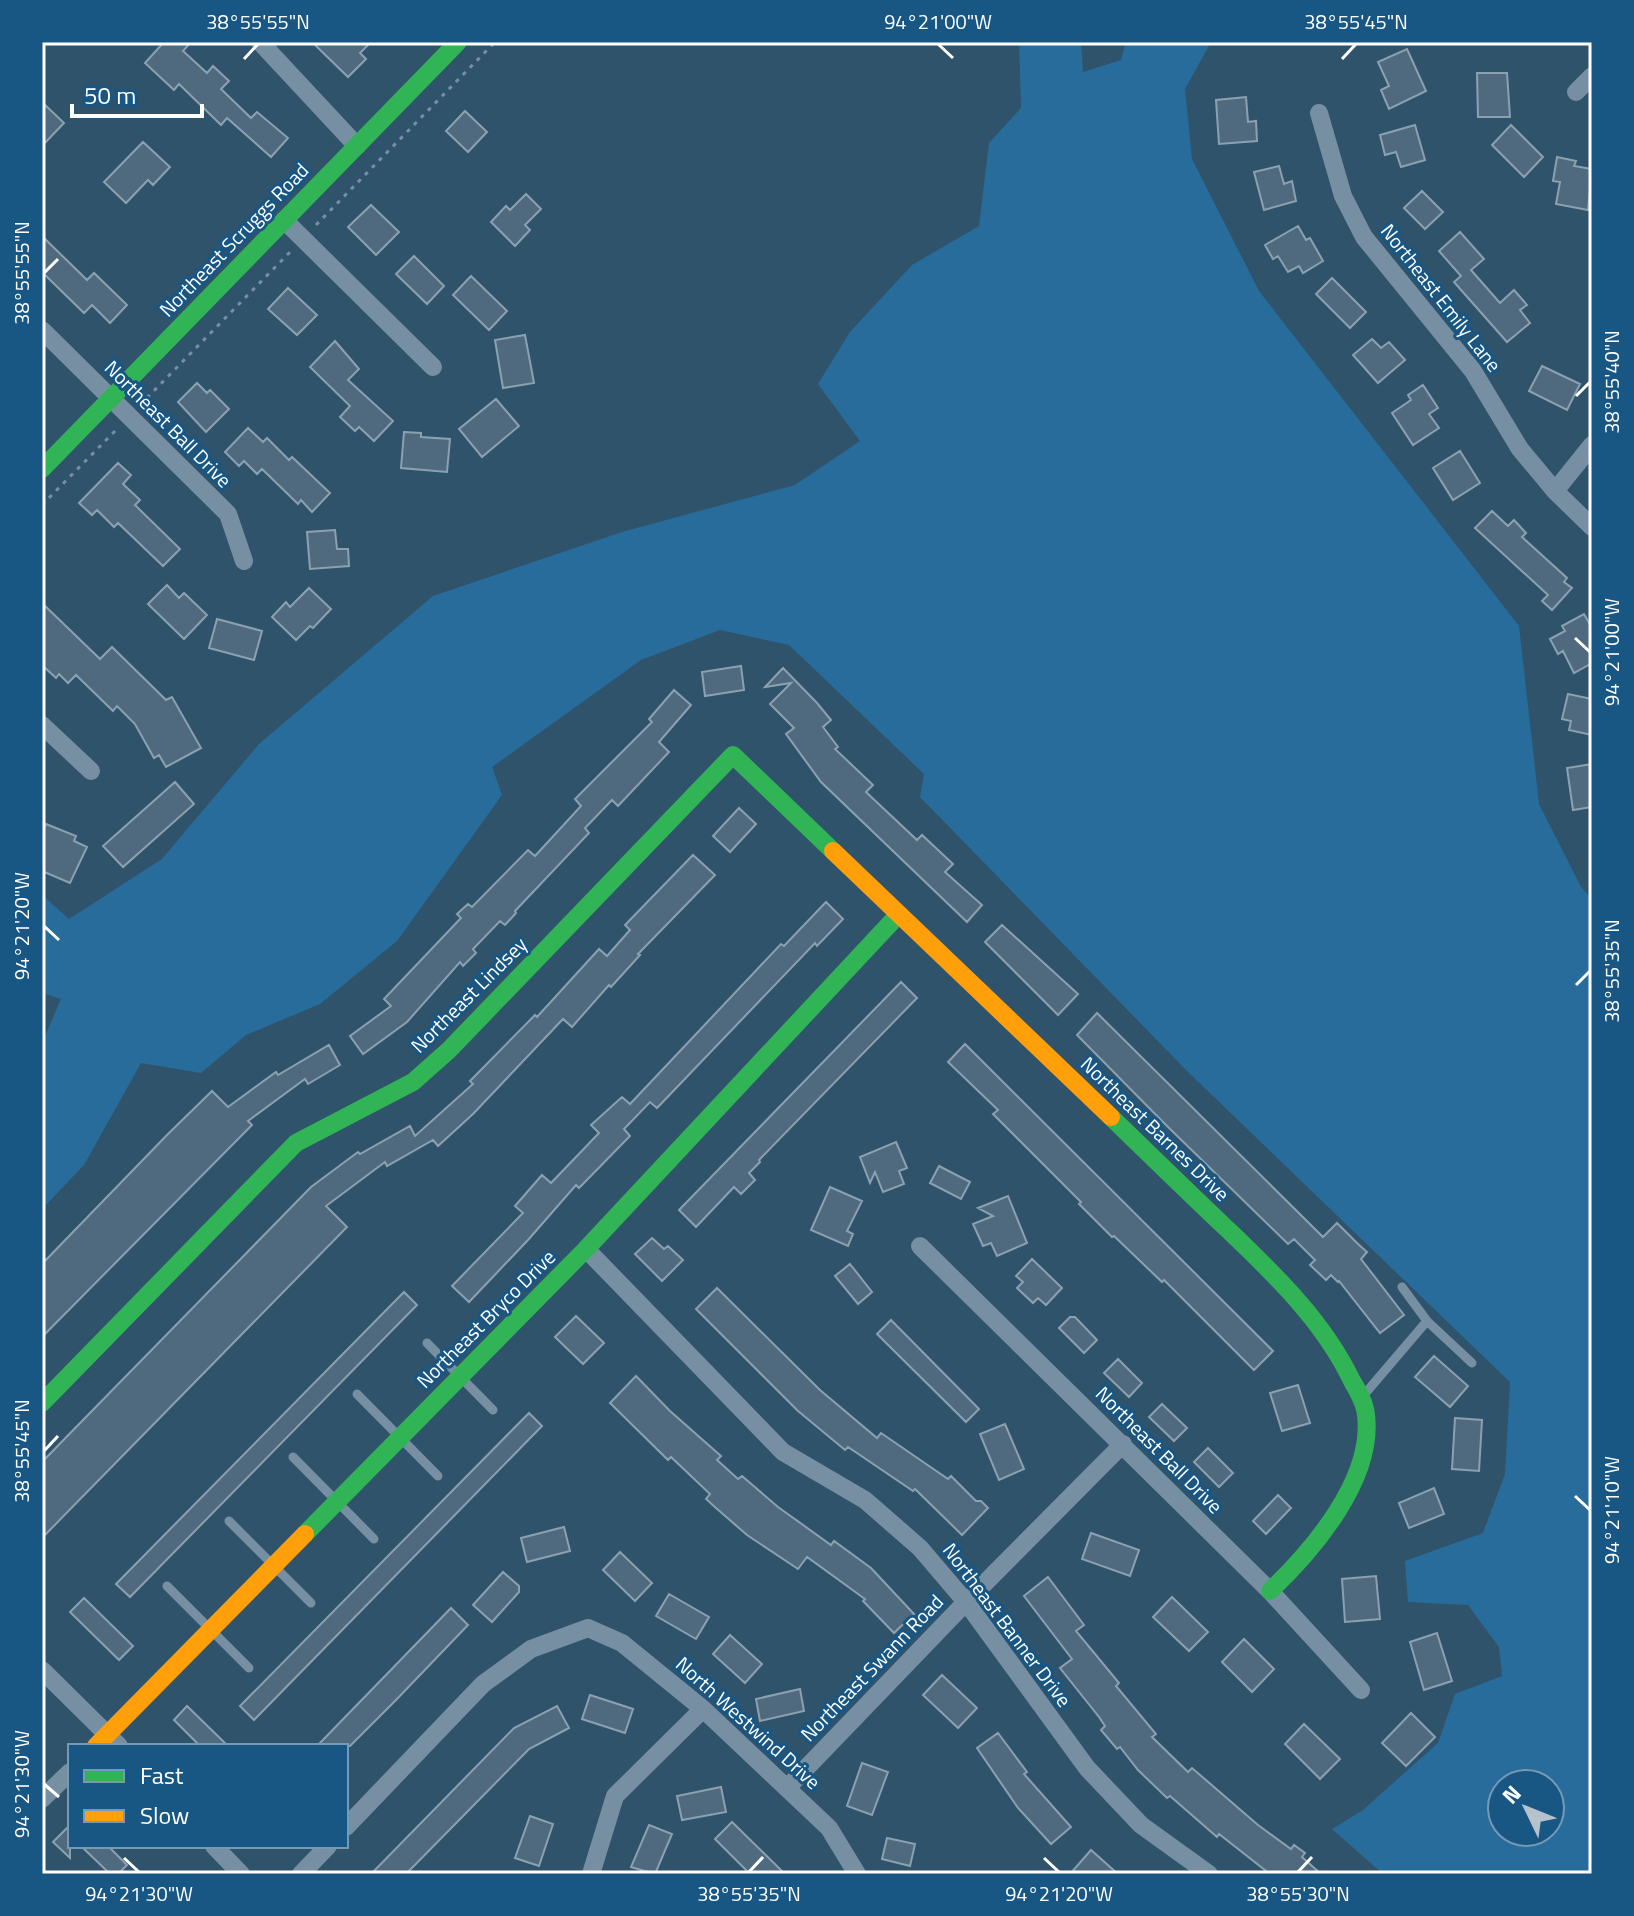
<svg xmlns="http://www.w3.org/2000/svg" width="1634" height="1916" viewBox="0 0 1634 1916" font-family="'Titillium Web',sans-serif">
	<rect width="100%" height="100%" fill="#30536c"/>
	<path fill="#286c9b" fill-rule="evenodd" d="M1019,42H1081L1083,72L1121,60L1126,42H1211L1185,89L1192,159L1259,291L1519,626L1539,804L1581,887L1592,899V1874H1383L1332,1829L1363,1810L1438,1743L1455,1694L1502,1676L1499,1647L1468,1605L1408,1602L1405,1561L1483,1533L1505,1474L1510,1382L1187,1071L920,797L924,774L789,645L720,630L641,660L492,767L502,795L397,941L320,1004L246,1035L201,1073L141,1063L84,1165L42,1209V1043L61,999L42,993V895L69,919L162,859L259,744L433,596L622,532L795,485L860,441L818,384L850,332L912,265L979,226L989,143L1021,108ZM1502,1784H1550V1832H1502Z"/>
	<path fill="#4f6a7e" stroke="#8ba1b0" stroke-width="2" d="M164,42H191L183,51L207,73L213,66L229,81L221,89L251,118L257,112L288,138L271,157L227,118L221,125L179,84L174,90L145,63Z
		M312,42H371L360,53L366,59L348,77Z
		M1407,49L1426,91L1389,109L1381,90L1389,86L1378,62Z
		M1477,73H1507L1510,117H1478Z
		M1246,97L1248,122L1256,121L1257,141L1219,144L1216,100Z
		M42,102L64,123L42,146Z
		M465,111L487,132L468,152L446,131Z
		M1415,125L1425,160L1401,167L1396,152L1385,155L1380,135Z
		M1511,125L1543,157L1524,177L1492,145Z
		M143,142L170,167L153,185L148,180L126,203L104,182Z
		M1557,157L1576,161L1574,166L1592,169L1588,210L1556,204L1560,182L1553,181Z
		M1279,166L1284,184L1292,181L1296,201L1264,210L1254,172Z
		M1422,191L1443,212L1425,229L1404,208Z
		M526,194L541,209L525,225L530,230L515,246L491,222L506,206L510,210Z
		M371,205L399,232L376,255L348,227Z
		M1298,226L1306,240L1310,238L1323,261L1303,273L1299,266L1288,272L1278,256L1273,259L1265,245Z
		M1460,232L1484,259L1471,270L1500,303L1514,290L1527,305L1520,310L1530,323L1507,342L1454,282L1461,276L1439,251Z
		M42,236L87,280L94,273L127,305L110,323L92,305L84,313L42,272Z
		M414,256L444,286L427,304L396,274Z
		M471,276L507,311L489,330L453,295Z
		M1332,278L1366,312L1350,328L1316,294Z
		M288,288L317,315L297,335L268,309Z
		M525,335L534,383L503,388L495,340Z
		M1372,339L1381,348L1389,342L1405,360L1378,383L1353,355Z
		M335,341L359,369L348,380L393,421L374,441L359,427L355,431L340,417L350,406L310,367Z
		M1542,366L1580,384L1567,410L1529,391Z
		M197,383L207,393L210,390L229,409L206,432L178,402Z
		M1423,385L1438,408L1429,414L1439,428L1413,445L1392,413L1411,400L1408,395Z
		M496,399L519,426L482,457L459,429Z
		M248,428L263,442L267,438L289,460L292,457L330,493L312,512L301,500L298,504L262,469L257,474L244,461L239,466L225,452Z
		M404,432L421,433V437L450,439L447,472L401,468Z
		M1460,451L1480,483L1453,500L1433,468Z
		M118,463L131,475L123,484L140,500L135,505L180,549L163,566L118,523L114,527L97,510L92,515L79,503Z
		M1492,511L1508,526L1514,520L1526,533L1522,537L1567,578L1564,582L1572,588L1552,610L1542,601L1548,595L1475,528Z
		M335,530L337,549H348L349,566L310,569L307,532Z
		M167,585L179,598L184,593L207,615L184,639L148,604Z
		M309,588L331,609L313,628L310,626L296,640L272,617L286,602L290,607Z
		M42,603L100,659L112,647L166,700L172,697L201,748L166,767L159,755L154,758L135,724L117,706L113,711L76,675L68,683L59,674L56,678L42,665Z
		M1584,614L1592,628V663L1574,673L1563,651L1558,654L1550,639L1565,631L1562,626Z
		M217,619L262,631L254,660L209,648Z
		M741,666L744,690L705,696L702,672Z
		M783,668L817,703L831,720L823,727L838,747L835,749L873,785L866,792L917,840L922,835L953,864L945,872L982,905L967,922L821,782L786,734L794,728L770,704L791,683L765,687Z
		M674,690L691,705L659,742L669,752L618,806L612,800L585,828L589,833L515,911L516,913L505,925L500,921L473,949L476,953L463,966L460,962L407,1022L363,1054L350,1036L391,1006L384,999L461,918L457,914L468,904L472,907L528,850L535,856L581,806L575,799L652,722L649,719Z
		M1568,694L1592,699V735L1569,730L1571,721L1562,719Z
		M1592,764V807L1573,810L1567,768Z
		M175,782L194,804L123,867L103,846Z
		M739,808L756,824L730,852L713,836Z
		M46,824L76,836L74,841L87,847L70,883L42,871V834Z
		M693,855L715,875L638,954L640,955L611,987L609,985L572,1027L563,1019L473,1114L438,1146L433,1140L387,1166L385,1162L326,1206L347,1227L42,1538V1462L311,1187L358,1152L360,1154L410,1126L415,1136L473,1084L470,1081L535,1015L537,1017L599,949L607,956L630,930L625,925Z
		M826,902L843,919L817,946L815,943L657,1108L650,1102L624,1129L630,1136L579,1188L576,1185L528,1240L469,1302L452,1286L523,1213L515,1206L542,1175L551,1183L599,1133L591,1125L622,1097L630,1104L781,944L784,946Z
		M1002,925L1078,994L1058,1015L985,942Z
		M901,982L917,998L759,1160L760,1162L749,1173L755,1180L741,1194L734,1187L696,1227L679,1210Z
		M1097,1013L1323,1237L1337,1223L1357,1243L1367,1252L1361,1259L1404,1315L1380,1333L1339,1281L1338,1282L1331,1275L1326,1280L1310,1265L1315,1260L1294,1239L1288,1244L1167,1126L1077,1035Z
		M965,1044L1273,1351L1254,1370L1164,1280L1162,1282L1114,1236L1112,1237L1079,1204L1081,1202L993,1114L998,1110L948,1062Z
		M329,1045L340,1065L308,1084L305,1079L248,1121L252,1125L42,1337V1264L167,1135L212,1091L228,1107L276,1072L278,1075Z
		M896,1142L907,1168L899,1171L904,1184L883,1192L875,1172L870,1183L860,1157Z
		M939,1166L970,1182L961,1199L930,1183Z
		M830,1187L862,1201L847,1231L853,1234L848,1246L811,1230Z
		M1008,1196L1027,1243L997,1256L991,1243L983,1246L973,1224L993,1216L978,1208Z
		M652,1238L664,1249L668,1246L683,1260L662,1281L635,1254Z
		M1032,1259L1062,1288L1046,1305L1038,1298L1033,1303L1017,1288L1023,1282L1016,1276Z
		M850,1264L872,1292L858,1304L835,1276Z
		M717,1288L820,1390L877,1438L881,1433L948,1479L951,1476L976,1501H981L988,1508L962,1535L915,1489L913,1491L848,1447L845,1450L798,1411L696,1309Z
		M404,1292L417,1305L130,1597L116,1584Z
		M576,1316L604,1343L583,1364L555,1337Z
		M1070,1317H1075L1097,1340L1084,1353L1059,1328Z
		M891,1320L979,1409L966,1422L877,1334Z
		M1434,1356L1468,1386L1450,1407L1415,1377Z
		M1118,1359L1142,1383L1129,1397L1104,1373Z
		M636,1376L670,1411L721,1456L717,1460L738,1479L742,1476L778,1507L831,1545L834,1541L871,1568L914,1614L894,1633L863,1601L865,1599L807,1557L798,1569L747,1535L716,1508L706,1499L710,1494L671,1457L668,1460L610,1403Z
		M1298,1385L1310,1423L1282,1431L1270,1393Z
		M1162,1404L1187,1428L1174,1441L1149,1417Z
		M529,1413L542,1426L254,1720L240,1706Z
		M1455,1418L1482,1420L1479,1471L1452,1469Z
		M1005,1424L1024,1469L999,1480L980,1434Z
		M1208,1448L1233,1473L1219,1487L1194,1462Z
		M1434,1488L1444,1514L1409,1528L1399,1503Z
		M1278,1495L1291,1508L1266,1534L1253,1521Z
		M564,1527L570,1551L527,1562L521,1538Z
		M1091,1533L1139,1550L1130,1576L1082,1559Z
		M620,1552L652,1583L635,1601L603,1570Z
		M503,1572L519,1586V1592L492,1622L473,1605Z
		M1376,1576L1380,1619L1345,1622L1342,1579Z
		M1048,1577L1084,1625L1076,1631L1119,1683L1116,1686L1156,1734L1152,1737L1188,1772L1192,1768L1258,1825L1291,1849L1294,1845L1305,1853L1302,1857L1321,1874H1270L1219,1834L1217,1837L1170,1796L1167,1798L1138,1770L1120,1747L1117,1749L1101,1730L1105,1726L1099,1717L1060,1668L1072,1659L1024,1596Z
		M669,1594L709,1617L696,1639L656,1616Z
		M1172,1597L1208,1632L1189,1651L1153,1617Z
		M84,1598L133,1646L119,1660L70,1612Z
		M451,1608L468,1625L396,1700L350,1746H317Z
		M1437,1633L1452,1681L1424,1690L1410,1642Z
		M730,1635L762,1664L745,1683L713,1654Z
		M1244,1639L1274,1669L1252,1692L1222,1662Z
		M942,1675L977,1708L958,1728L923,1695Z
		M800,1689L804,1711L760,1721L756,1699Z
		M590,1695L633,1709L625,1733L582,1719Z
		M187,1706L228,1746H200L174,1720Z
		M557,1706L569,1728L529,1749L406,1874H371L514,1728Z
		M1411,1713L1435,1737L1406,1766L1382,1743Z
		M1304,1724L1340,1759L1320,1779L1285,1744Z
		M998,1733L1027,1772L1024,1774L1071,1827L1051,1844L1018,1808L977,1748Z
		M862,1763L888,1772L872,1815L847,1806Z
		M721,1787L726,1812L682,1820L677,1796Z
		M530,1816L553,1824L539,1866L515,1858Z
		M732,1822L785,1874H750L715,1839Z
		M70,1825V1858L53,1842Z
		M649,1825L672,1834L655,1874L631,1867Z
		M887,1838L915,1844L910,1866L882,1859Z
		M81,1846H108L127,1865L118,1874H110Z
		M1091,1850L1118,1874H1070Z"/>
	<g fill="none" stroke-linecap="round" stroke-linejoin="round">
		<path stroke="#778fa2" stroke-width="3" stroke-dasharray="4 6" stroke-linecap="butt" d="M316,225L495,42
			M140,405L291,251
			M42,505L118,428"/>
		<path stroke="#778fa2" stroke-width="9" d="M1427,1321L1472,1363
			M427,1343L493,1410
			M357,1394L438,1476
			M1363,1396L1427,1321L1402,1287
			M293,1457L374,1539
			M229,1521L311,1603
			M167,1586L249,1668"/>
		<path stroke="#778fa2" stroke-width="18" d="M260,42L357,146
			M1576,92L1592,76
			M1319,113L1343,196L1364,237L1473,371L1520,449L1555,491L1592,527
			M284,220L433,367
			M42,330L228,514L244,561
			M1555,491L1592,445
			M42,725L91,771
			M920,1246L1270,1591L1361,1690
			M586,1249L783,1452L865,1500L920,1548L966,1602L1087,1768L1141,1825L1209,1874
			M42,1670L119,1746
			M788,1787L966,1602L1123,1444
			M42,1799L70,1772
			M346,1827L483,1684L531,1649L588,1628L622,1643L703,1709L829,1828L857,1874
			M214,1846L241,1874
			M301,1874L328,1846
			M591,1874L615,1796L703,1709"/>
		<path stroke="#30b455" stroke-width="18" d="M42,469L458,42
			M1111,1117C1149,1154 1187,1191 1225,1227C1273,1273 1323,1320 1352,1381C1358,1391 1365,1403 1366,1415C1374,1479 1313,1550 1270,1591
			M42,1403L296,1143L413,1082L449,1050L733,755L833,851
			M305,1534L586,1249L899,914"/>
		<path stroke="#ff9f0a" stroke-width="18" d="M833,851L1111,1117
			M96,1746L305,1534"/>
	</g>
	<path fill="none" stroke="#fff" stroke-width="3" d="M938,44L953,58M244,59L258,44M1342,59L1356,44M44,273L58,259M1576,396L1590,382M1575,638L1590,652M44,926L59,940M1576,985L1590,971M44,1451L58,1436M1575,1496L1590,1510M44,1784L59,1797M124,1858L139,1872M1044,1858L1059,1872M749,1872L763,1857M1298,1872L1312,1857"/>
	<g text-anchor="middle" stroke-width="6" stroke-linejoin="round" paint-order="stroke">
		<g font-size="20" fill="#fff" stroke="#185784">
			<text transform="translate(234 240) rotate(-46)" y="7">Northeast Scruggs Road</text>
			<text transform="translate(1441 298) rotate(52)" y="7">Northeast Emily Lane</text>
			<text transform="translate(168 424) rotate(45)" y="7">Northeast Ball Drive</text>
			<text transform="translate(469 995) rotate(-45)" y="7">Northeast Lindsey</text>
			<text transform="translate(1155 1129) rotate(44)" y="7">Northeast Barnes Drive</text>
			<text transform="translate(486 1319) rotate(-45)" y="7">Northeast Bryco Drive</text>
			<text transform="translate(1159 1450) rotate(45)" y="7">Northeast Ball Drive</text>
			<text transform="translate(1007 1625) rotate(53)" y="7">Northeast Banner Drive</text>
			<text transform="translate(872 1668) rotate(-46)" y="7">Northeast Swann Road</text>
			<text transform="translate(748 1723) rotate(42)" y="7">North Westwind Drive</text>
		</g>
	</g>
	<rect width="1634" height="1916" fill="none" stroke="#185784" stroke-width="88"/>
	<rect x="68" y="1744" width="280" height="104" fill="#185784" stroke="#749ab5" stroke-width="2"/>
	<rect x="84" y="1770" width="40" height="12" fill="#30b455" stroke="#749ab5" stroke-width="2"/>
	<text x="140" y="1784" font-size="24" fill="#ffffff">Fast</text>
	<rect x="84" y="1810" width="40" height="12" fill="#ff9f0a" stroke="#749ab5" stroke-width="2"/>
	<text x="140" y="1824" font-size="24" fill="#ffffff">Slow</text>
	<g transform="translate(1526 1808) rotate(313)"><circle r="38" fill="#185784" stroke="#749ab5" stroke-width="2"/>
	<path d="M0-6L14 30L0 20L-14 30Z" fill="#b7c3cc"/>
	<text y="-12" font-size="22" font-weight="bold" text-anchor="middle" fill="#ffffff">N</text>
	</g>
	<path d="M72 104v12h130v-12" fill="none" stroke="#ffffff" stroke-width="4"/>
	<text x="84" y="104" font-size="24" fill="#ffffff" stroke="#185784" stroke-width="6" paint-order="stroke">50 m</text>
	<rect x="44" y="44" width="1546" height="1828" fill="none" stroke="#fff" stroke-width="3"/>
	<g font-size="20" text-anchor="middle" fill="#fff">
		<text x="258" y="29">38°55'55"N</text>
		<text x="938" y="29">94°21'00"W</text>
		<text x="1356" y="29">38°55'45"N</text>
		<text transform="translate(22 273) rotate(-90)" y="7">38°55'55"N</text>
		<text transform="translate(1612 382) rotate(-90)" y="7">38°55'40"N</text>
		<text transform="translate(1612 652) rotate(-90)" y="7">94°21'00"W</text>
		<text transform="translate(22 926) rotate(-90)" y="7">94°21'20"W</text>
		<text transform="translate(1612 971) rotate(-90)" y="7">38°55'35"N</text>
		<text transform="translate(22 1451) rotate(-90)" y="7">38°55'45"N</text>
		<text transform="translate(1612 1510) rotate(-90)" y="7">94°21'10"W</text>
		<text transform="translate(22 1784) rotate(-90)" y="7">94°21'30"W</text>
		<text x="139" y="1901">94°21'30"W</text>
		<text x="749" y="1901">38°55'35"N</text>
		<text x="1059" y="1901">94°21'20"W</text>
		<text x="1298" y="1901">38°55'30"N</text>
	</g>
</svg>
